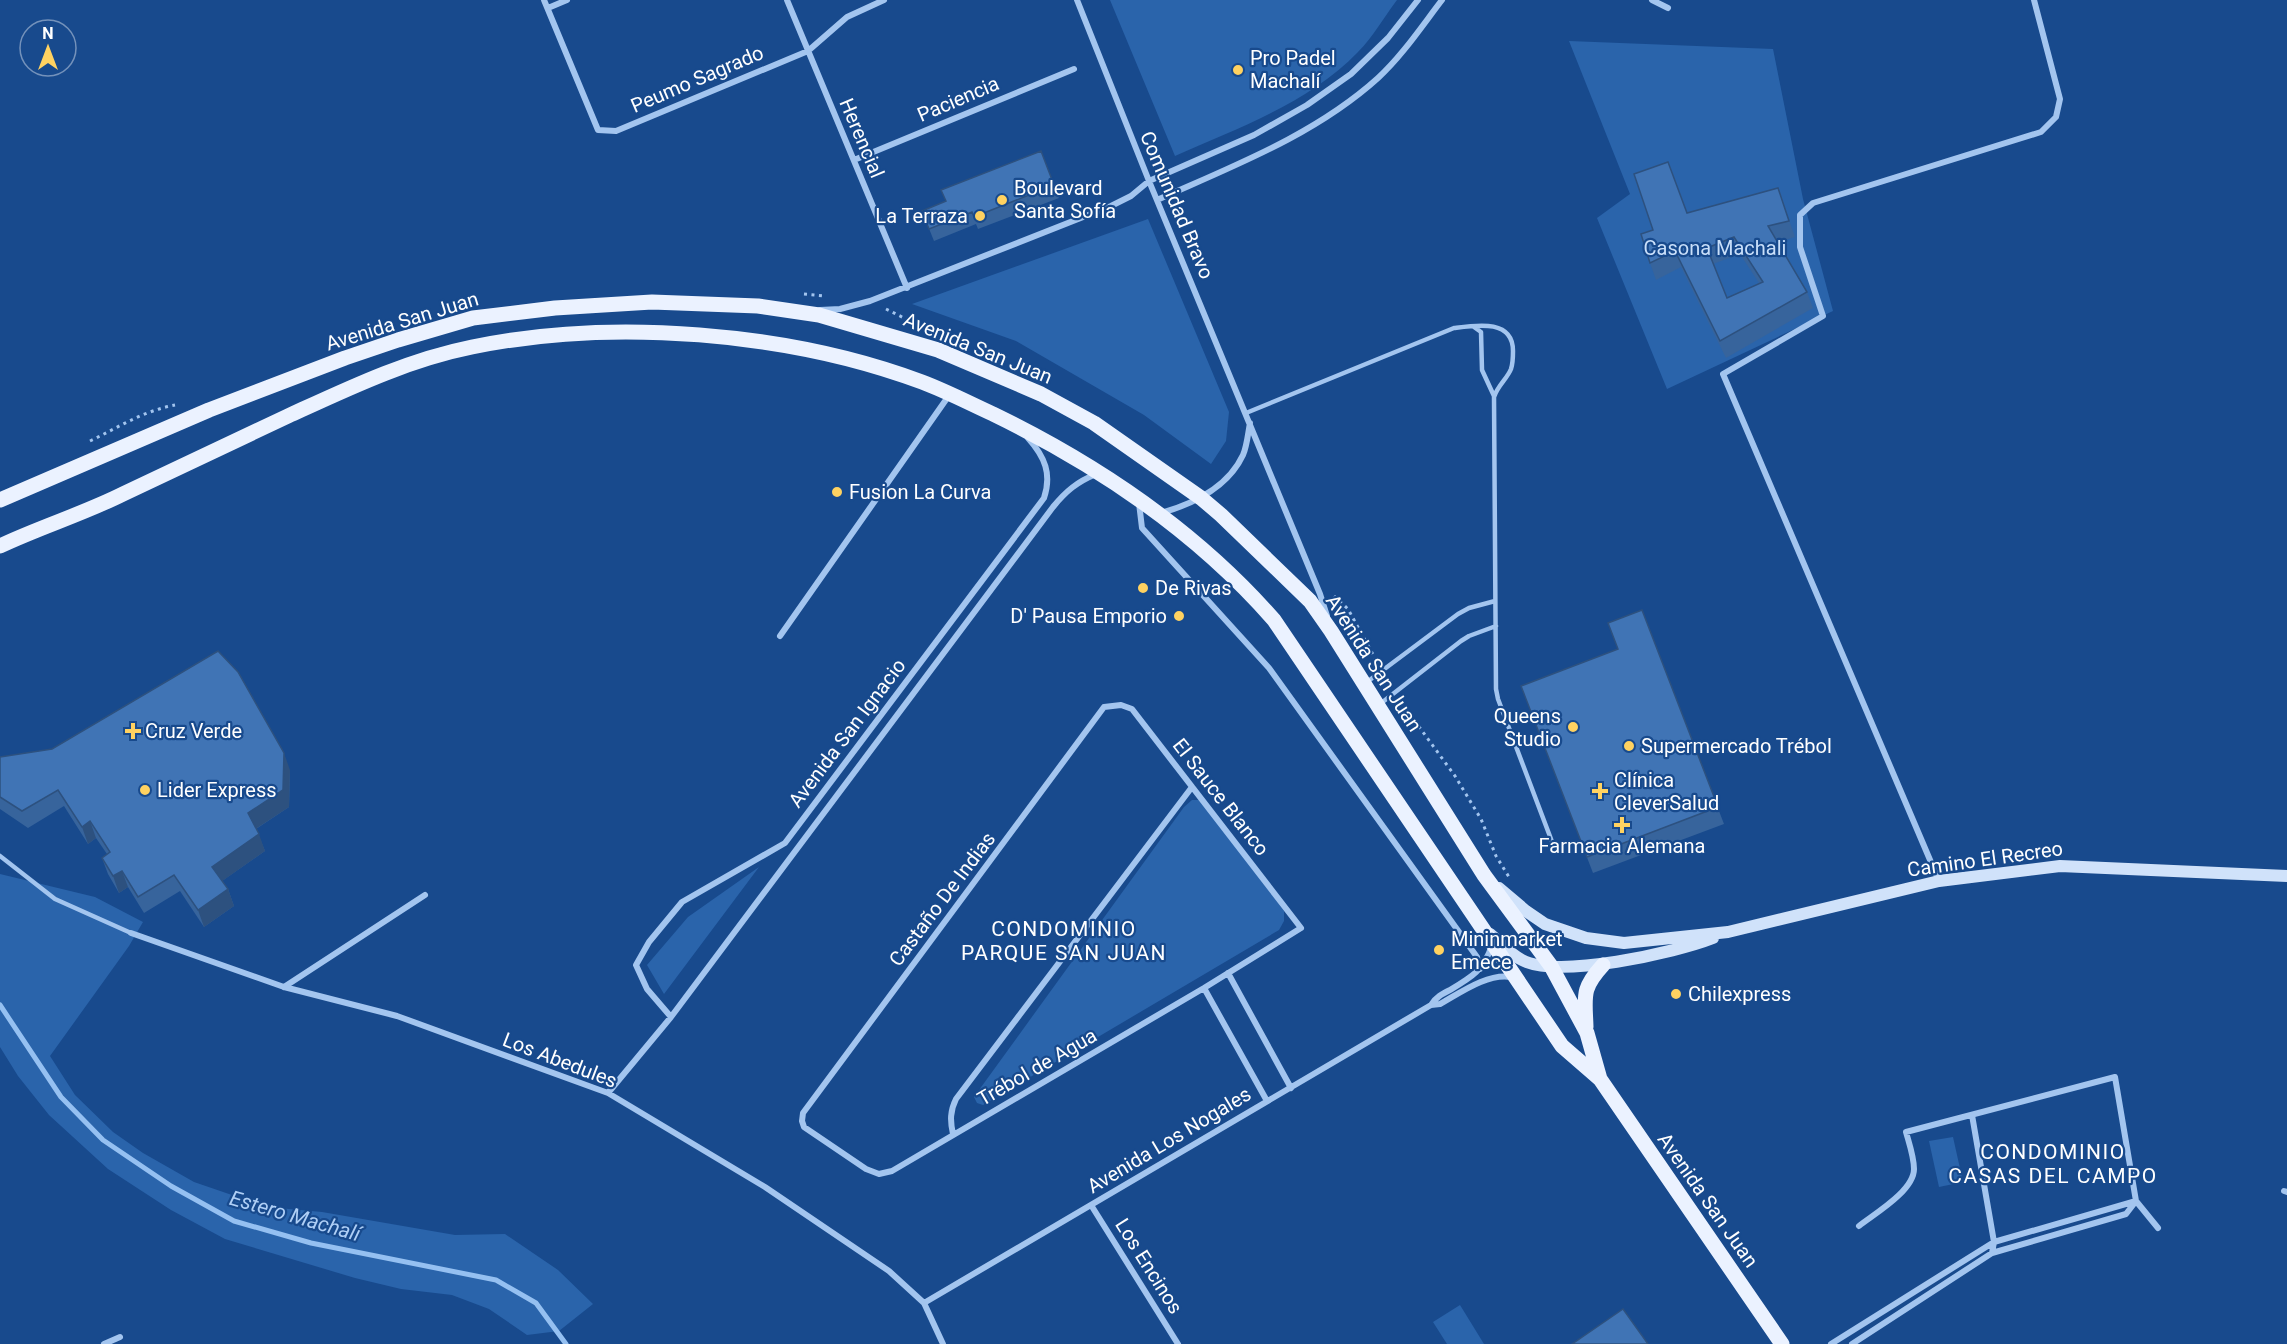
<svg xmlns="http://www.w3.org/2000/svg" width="2287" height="1344" font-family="Roboto,sans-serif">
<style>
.green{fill:#2a64ab}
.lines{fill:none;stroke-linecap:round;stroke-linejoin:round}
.stream{stroke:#95c0f1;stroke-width:5}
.path{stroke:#a3c5ef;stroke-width:3;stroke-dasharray:3 4.5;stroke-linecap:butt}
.service{stroke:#a3c5ef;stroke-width:4.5}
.minor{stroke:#a3c5ef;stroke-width:6}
.secondary{stroke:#d0e2fa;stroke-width:12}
.primary{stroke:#ebf2ff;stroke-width:15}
.wall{fill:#37649c;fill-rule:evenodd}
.shaded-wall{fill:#2d517f}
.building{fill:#4074b5;stroke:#2d517f;stroke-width:1.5;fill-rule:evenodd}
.poi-dot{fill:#ffd261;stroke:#184a8d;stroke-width:2}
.labels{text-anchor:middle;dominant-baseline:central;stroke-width:4.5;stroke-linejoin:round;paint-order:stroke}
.poi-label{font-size:20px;fill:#fff;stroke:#184a8d;text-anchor:start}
.street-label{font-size:20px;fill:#fff;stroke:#184a8d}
.park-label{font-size:20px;fill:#c9dffa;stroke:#184a8d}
.neighbourhood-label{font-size:21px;letter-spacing:1.5px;fill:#fff;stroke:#184a8d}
.water-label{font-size:21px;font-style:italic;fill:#afcff6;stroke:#184a8d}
</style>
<rect width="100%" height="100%" fill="#184a8d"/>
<path class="green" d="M1110,0H1397C1384,17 1373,37 1358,52C1309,103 1238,128 1175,156Z
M1569,41L1773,49L1803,199L1833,311L1667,389L1597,218L1630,194Z
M1148,219L1229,412L1226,441L1211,464L1144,415L1016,341L912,304Z
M1192,800H1202L1284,911V921L1279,930L983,1105L977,1103L974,1097L979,1090L1184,807Z
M759,867L664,994L647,965L688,917Z
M0,874L95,897L143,922L129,946L50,1056L75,1095L113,1132L143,1153L194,1182L267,1207L322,1212L455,1235L505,1234L558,1270L593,1304L559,1331L527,1335L489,1309L452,1295L401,1289L355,1278L225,1239L171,1210L108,1169L49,1115L18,1076L0,1047Z
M1953,1137L1963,1182L1939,1187L1929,1141Z
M1460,1305L1484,1344H1447L1433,1322Z"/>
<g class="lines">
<path class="stream" d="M0,1005L61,1097L103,1140L171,1186L234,1221L311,1243L496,1280L536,1303L566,1344"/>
<path class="path" d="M804,294L825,296
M886,309L910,321L932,329
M90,441C119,427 143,411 175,405
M1334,596L1348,609L1376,660
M1401,702L1455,776L1481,819L1496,856L1509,877"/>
<path class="service" d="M1474,327L1481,332L1482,370L1494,396
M1246,413L1454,328C1477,325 1513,319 1513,351C1513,357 1513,363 1511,369C1507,379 1498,385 1494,397L1496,689L1498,699L1554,847
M1367,682L1458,614L1469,608L1495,601
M1380,704L1461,641L1469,636L1496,626
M0,856L55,899L131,933"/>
<path class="minor" d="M544,0L598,130L616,131L808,51L847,17L884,0
M787,0L907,288
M1077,0L1149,181L1320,594L1327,616
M1652,0L1668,8
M548,8L567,0
M854,160L1074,69
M1157,200C1233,166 1315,135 1378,78C1402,56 1422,26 1442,0
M820,310L840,309L870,301L1111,206L1131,196L1149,181L1254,135L1307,105L1351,74L1388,38L1418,0
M1139,503L1142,528L1269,668L1477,957L1480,969
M1161,513C1193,504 1228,487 1243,455C1247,446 1248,433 1250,423
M780,636L950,394
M1121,705L1132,709L1301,928L1204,988L892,1171L879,1174L866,1169L804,1127L802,1121L803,1113L1104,707Z
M1939,881L1723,374L1823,316L1800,247V215L1813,203L2041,132L2056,117L2060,99L2034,0
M131,933L284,987L397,1016L608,1093L765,1187L889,1271L924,1303L943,1344
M1228,973L1291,1088
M284,987L425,895
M1204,988L1267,1101
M1431,1005C1436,997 1442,994 1450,990C1472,977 1484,970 1492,945
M671,1017L647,989L636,965L649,942L682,902L785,843L1044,498C1052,474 1045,457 1028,438
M608,1093L671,1017L1053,507C1066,491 1077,482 1096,474
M953,1134C950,1121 950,1111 956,1099L1192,787
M2284,1191L2287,1192
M1091,1205L1178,1344
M1859,1226C1874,1214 1914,1191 1914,1169C1914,1157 1909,1143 1906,1132L2115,1077L2136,1201L2126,1214L1992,1253
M924,1303L1431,1005L1440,1004C1460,993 1487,973 1511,977
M104,1344L120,1337
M1831,1344L1994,1242L2136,1201L2158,1228
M1852,1344L1992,1253L1994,1242L1972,1115"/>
<path class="secondary" d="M1499,888L1526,911L1545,924L1586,938L1624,943L1728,932L1939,881L2060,866L2287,876
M1490,934C1500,942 1510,954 1522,960C1558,979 1675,953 1713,938"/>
<path class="primary" d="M0,500L209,410L345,358L398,340L473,318L555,308L652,302L758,306L819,315L938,350L1041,394L1094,423L1201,498L1221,515L1310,601L1331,631L1484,875L1551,966L1587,1033L1600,1079
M0,546C40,527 83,514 123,494C178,468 233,442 288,416C347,389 407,360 472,347C612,318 788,332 922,382C946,391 969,403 993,414C1098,465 1197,532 1274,620L1562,1046L1600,1079L1782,1344
M1586,1027C1585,996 1581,989 1603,965"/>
</g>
<path class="wall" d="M1041,151L1059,198L978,229L976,224L934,241L922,211L945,202Z
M1778,188L1795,237L1778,242L1807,292L1813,308L1726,358L1681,267L1656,280L1650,263L1653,230L1687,213ZM1740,254L1759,283L1727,298L1713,264Z
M1642,610L1724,824L1593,873L1521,686L1618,649Z
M0,757L290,770L289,807L256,829L265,851L222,881L228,889L234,906L204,927L180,891L144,913L128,887L119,893L108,874L102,858L107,854L96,838L88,844L64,806L28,828L0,809Z"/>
<path class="shaded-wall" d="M284,753L290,770L289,807L254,830L248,813Z
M90,821L96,838L88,844L82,827Z
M259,834L265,851L218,884L212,867Z
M122,871L128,887L119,893L113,876Z
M228,889L234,906L204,927L198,910Z"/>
<path class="building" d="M1041,151L1054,185L974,217L972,212L929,229L922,211L946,201L941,190Z
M1668,162L1687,213L1778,188L1789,221L1768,226L1807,292L1720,341L1675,251L1650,263L1641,234L1653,230L1634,174ZM1734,237L1763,282L1727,298L1707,248Z
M1642,610L1718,807L1587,857L1521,686L1618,649L1608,623Z
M218,651L238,672L284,753L283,790L248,813L259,834L212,867L228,889L198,910L174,875L138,897L122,871L113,876L102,858L110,852L90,821L82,827L58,790L22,811L0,797V757L52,749Z
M1623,1309L1648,1344H1572Z"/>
<g class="poi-dot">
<circle cx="1238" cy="70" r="6"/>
<circle cx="1002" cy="200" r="6"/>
<circle cx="980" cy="216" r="6"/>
<circle cx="837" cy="492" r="6"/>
<circle cx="1143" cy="588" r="6"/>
<circle cx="1179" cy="616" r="6"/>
<circle cx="1573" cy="727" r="6"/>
<path d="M130 722h6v6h6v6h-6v6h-6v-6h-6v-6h6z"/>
<circle cx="1629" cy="746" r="6"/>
<circle cx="145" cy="790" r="6"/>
<path d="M1597 782h6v6h6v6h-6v6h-6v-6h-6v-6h6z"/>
<path d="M1619 816h6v6h6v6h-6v6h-6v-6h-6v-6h6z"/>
<circle cx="1439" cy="950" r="6"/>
<circle cx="1676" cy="994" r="6"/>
</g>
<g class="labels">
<g class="poi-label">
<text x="1250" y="58">Pro Padel<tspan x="1250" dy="23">Machalí</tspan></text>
<text x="1014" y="188">Boulevard<tspan x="1014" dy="23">Santa Sofía</tspan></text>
<text x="968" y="216" text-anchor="end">La Terraza</text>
<text x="849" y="492">Fusion La Curva</text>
<text x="1155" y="588">De Rivas</text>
<text x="1167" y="616" text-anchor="end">D' Pausa Emporio</text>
<text x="1561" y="716" text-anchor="end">Queens<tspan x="1561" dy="23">Studio</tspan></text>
<text x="145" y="731">Cruz Verde</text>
<text x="1641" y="746">Supermercado Trébol</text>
<text x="1614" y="780">Clínica<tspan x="1614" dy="23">CleverSalud</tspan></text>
<text x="157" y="790">Lider Express</text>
<text x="1622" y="846" text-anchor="middle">Farmacia Alemana</text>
<text x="1451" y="939">Mininmarket<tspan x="1451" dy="23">Emece</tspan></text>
<text x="1688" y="994">Chilexpress</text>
</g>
<g class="street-label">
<text transform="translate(697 79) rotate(-23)">Peumo Sagrado</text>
<text transform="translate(958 99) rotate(-23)">Paciencia</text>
<text transform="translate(862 138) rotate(67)">Herencial</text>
<text transform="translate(1177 205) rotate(67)">Comunidad Bravo</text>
<text transform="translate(402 321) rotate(-17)">Avenida San Juan</text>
<text transform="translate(978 348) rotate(22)">Avenida San Juan</text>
<text transform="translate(1374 663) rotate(57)">Avenida San Juan</text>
<text transform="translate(847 733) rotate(-53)">Avenida San Ignacio</text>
<text transform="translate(1221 797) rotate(52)">El Sauce Blanco</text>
<text transform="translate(1985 859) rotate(-8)">Camino El Recreo</text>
<text transform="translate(942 899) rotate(-53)">Castaño De Indias</text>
<text transform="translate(560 1060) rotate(21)">Los Abedules</text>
<text transform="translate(1037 1067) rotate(-30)">Trébol de Agua</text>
<text transform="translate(1169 1140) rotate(-31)">Avenida Los Nogales</text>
<text transform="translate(1708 1200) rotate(55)">Avenida San Juan</text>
<text transform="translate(1149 1266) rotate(58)">Los Encinos</text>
</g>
<g class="park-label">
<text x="1715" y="248">Casona Machali</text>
</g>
<g class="neighbourhood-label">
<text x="1064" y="929">CONDOMINIO<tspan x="1064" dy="24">PARQUE SAN JUAN</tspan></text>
<text x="2053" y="1152">CONDOMINIO<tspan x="2053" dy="24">CASAS DEL CAMPO</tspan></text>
</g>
<g class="water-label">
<text transform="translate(295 1216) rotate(16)">Estero Machalí</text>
</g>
</g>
<g transform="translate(48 48)"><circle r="28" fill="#184a8d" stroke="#7492bb" stroke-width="1.5"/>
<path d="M0-4.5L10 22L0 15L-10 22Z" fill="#ffd261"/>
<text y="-9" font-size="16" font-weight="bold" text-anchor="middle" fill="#ffffff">N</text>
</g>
</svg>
